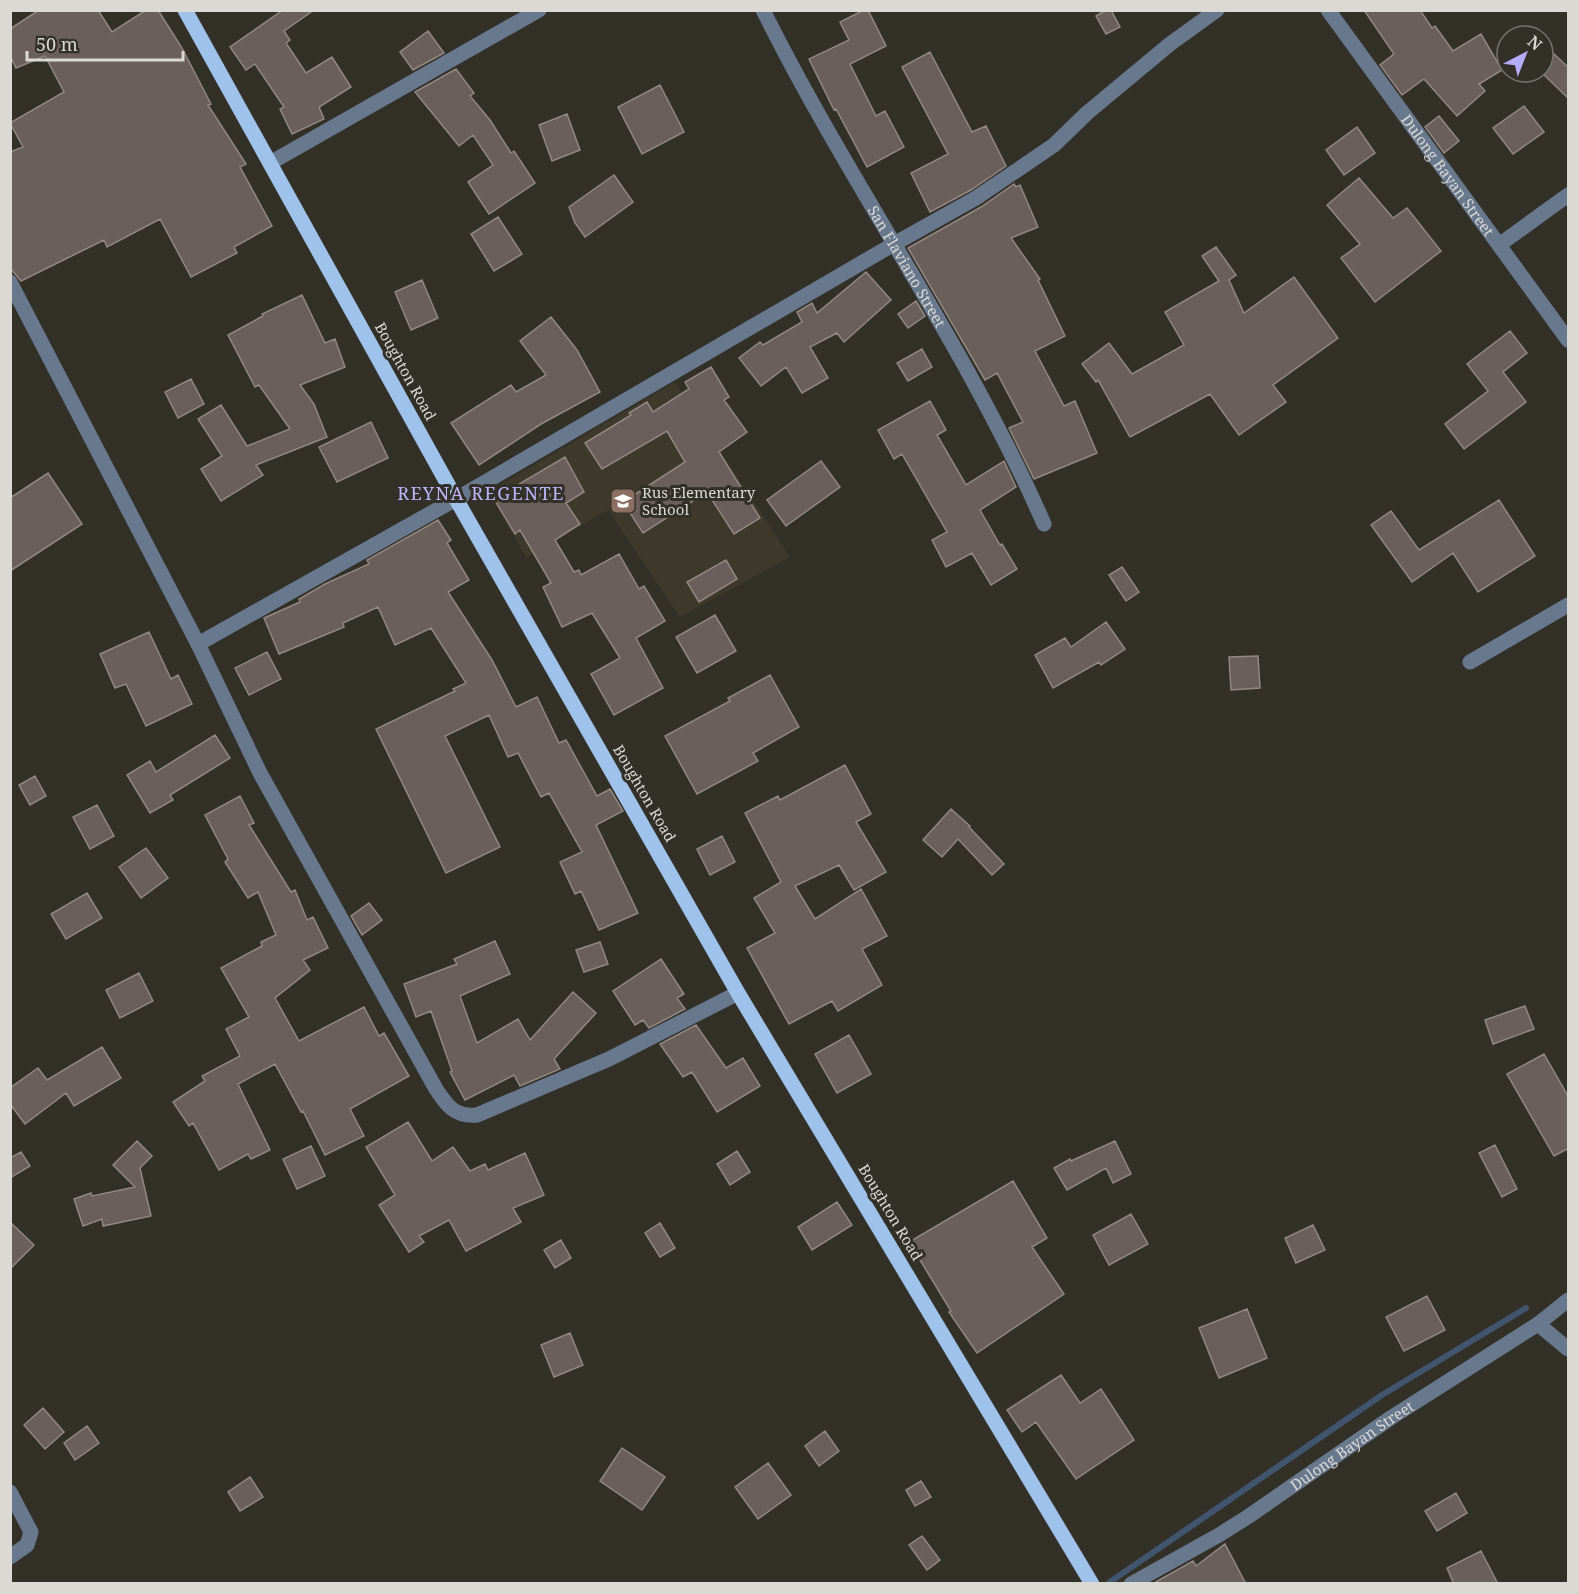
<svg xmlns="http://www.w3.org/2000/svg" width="1579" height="1594" font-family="'Noto Serif',serif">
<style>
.built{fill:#3e392b}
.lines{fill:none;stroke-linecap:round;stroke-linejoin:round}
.stream{stroke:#42556e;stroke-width:6}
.building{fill:#6a5f5b;stroke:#928782;stroke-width:1.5}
.minor{stroke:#68798d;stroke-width:15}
.major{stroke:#9fc2ea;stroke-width:15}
.labels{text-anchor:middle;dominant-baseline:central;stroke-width:6;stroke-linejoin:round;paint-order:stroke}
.street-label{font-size:15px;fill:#dbd9d4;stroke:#333028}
.poi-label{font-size:15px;fill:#dbd9d4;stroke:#333028;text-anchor:start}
.quarter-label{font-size:18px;letter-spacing:1.5px;fill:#bbb5fc;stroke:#333028}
</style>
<rect width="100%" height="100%" fill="#333028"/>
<path class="built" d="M675,382L790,557L680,617L608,510L526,557L488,492Z"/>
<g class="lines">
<path class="stream" d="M1110,1582L1382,1395L1526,1308"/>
</g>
<path class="building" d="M39,10H98L112,32L146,10H158L182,48L211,104L208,105L246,164L240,167L272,226L234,247L237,253L191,277L160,219L107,247L104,240L21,281L10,268V152L23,147L10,123L64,92L45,56L16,68L10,55V29Z
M283,10H314L284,31L290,40L286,43L306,73L332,57L351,87L319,107L324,119L292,134L280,109L284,107L255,64L246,70L230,47Z
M864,10H868L886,46L850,64L876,116L885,111L904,147L867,167L836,109L834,110L809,59L849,40L840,22Z
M1106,10H1111L1120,27L1106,34L1096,16Z
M1364,10H1420L1432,28L1435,26L1453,51L1481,34L1502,70L1479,84L1485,91L1457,116L1424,79L1402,95L1380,65L1394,54Z
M428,31L444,53L413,70L400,52Z
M930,52L972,132L986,126L1006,166L971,190L930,212L911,173L948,154L902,67Z
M1553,53L1569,68V99L1541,72H1543V63Z
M456,69L474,93L470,96L490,120L511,153L514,151L535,183L489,214L468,182L493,165L473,135L459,146L415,92Z
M660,85L684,132L642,154L618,107Z
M1524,106L1544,132L1513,154L1493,128Z
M567,114L580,150L552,161L539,125Z
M1439,116L1459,141L1444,153L1425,127Z
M1357,127L1375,153L1344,175L1326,150Z
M614,175L633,202L585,237L575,223L569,207Z
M1359,178L1393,218L1407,208L1441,251L1375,302L1341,258L1360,244L1327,205Z
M1014,184L1016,187L1020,185L1038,227L1011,238L1040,279L1038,280L1065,336L1035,351L1064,406L1075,401L1097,453L1034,479L1009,428L1023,422L997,373L985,380L908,248L981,207Z
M498,217L522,254L494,271L471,234Z
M1216,247L1236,275L1229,280L1244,313L1294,277L1338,338L1273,385L1286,402L1239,435L1210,394L1130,437L1098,380L1096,382L1082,364L1109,343L1132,374L1184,345L1165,312L1219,281L1202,256Z
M866,272L891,300L844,342L837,333L810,347L828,378L802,393L786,367L761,386L739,358L760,342L763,345L802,322L797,312L812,303L817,313Z
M422,280L438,318L411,330L395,292Z
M302,295L325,343L335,339L345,367L300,385L314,404L327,437L256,465L263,475L221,501L201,469L222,456L198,419L221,405L247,446L290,429L259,385L255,387L228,335L263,316L262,314Z
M916,301L925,316L908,328L898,314Z
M551,317L577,350L600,392L541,424L479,465L451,423L511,385L516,392L546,375L520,341Z
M1510,331L1527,353L1503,372L1526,402L1464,449L1445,424L1488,391L1467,364Z
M922,349L932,367L908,381L897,363Z
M711,367L729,397L724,400L747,432L719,452L760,518L734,534L707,492L643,533L623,502L685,462L667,431L602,469L585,443L631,415L629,413L647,402L653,412L689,389L685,382Z
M191,379L204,404L178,418L165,392Z
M930,401L946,430L937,435L966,485L1004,461L1016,487L980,510L1000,545L1002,544L1017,569L991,585L972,553L946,567L932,540L947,532L902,454L894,459L878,430Z
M371,422L388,458L337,482L319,447Z
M565,457L584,492L566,503L580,524L555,540L574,572L579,570L581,575L619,554L639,589L644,586L665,621L636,638L663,688L614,715L591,674L620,658L592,613L562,627L543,587L551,583L520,530L515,534L494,499Z
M821,461L840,487L786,526L767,500Z
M48,473L82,524L10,571V498Z
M1499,500L1535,556L1478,592L1453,553L1412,582L1371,525L1391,511L1419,550Z
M438,520L451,540L447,543L469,580L448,592L492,660L516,707L537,697L559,743L566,740L597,796L610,789L623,811L596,825L638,913L599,930L581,891L575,894L560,862L582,852L549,793L541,797L518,753L508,757L489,715L445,736L500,847L446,873L376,729L455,691L453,689L466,683L431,628L395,645L378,607L343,623L344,627L279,654L264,618L300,602L299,599L325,584L369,564L367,560Z
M726,560L737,579L699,602L687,582Z
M1122,567L1139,592L1126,601L1109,575Z
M715,615L736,651L697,673L676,637Z
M1106,622L1125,649L1101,665L1099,662L1053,688L1035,655L1065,638L1071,647Z
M149,632L171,679L178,675L192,704L146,726L126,684L115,688L100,654Z
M267,652L281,679L249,695L235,668Z
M1258,656L1260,688L1231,690L1229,657Z
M770,675L799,727L753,753L758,761L697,794L665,736L730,701L728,698Z
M215,735L230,758L170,795L173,800L150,813L127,775L150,761L156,772Z
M845,765L871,814L856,822L886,872L854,890L839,865L795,886L815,919L861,889L887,936L862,949L882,985L838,1011L832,1001L789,1024L747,948L775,933L754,898L781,882L745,813L778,796L780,800Z
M35,776L46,796L30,805L19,785Z
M240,796L254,823L249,825L291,892L295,890L307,920L313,917L328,948L303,960L310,970L275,998L299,1041L364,1007L379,1036L384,1033L409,1076L350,1109L364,1136L325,1155L303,1111L301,1112L275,1064L238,1084L270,1150L251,1159L248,1154L219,1170L193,1123L189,1126L173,1102L205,1081L202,1076L240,1056L226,1029L249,1017L221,968L262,946L261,942L276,935L258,892L248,898L225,862L228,859L205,815Z
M97,805L114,836L90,849L73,817Z
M951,809L970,826L969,827L1004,864L992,875L958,839L942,857L923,840Z
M722,836L735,862L710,875L697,849Z
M146,848L168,878L141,898L119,867Z
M87,893L102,918L66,939L51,914Z
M369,903L382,920L362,935L351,916Z
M495,941L510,974L460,996L477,1043L518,1019L530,1040L573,992L596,1013L554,1059L560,1069L520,1086L514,1075L465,1100L450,1072L452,1071L431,1011L416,1017L404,984L457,964L454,959Z
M600,942L608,964L584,972L576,950Z
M661,959L684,994L677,998L685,1009L649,1028L643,1020L635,1025L613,991Z
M139,973L153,1001L120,1018L106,990Z
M1525,1006L1534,1029L1493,1044L1485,1020Z
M696,1025L726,1068L743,1058L760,1086L717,1112L692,1072L683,1077L660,1044Z
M849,1035L871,1074L837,1093L815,1054Z
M102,1047L121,1078L74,1106L66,1093L25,1124L10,1104V1088L38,1068L47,1080Z
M1544,1054L1569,1098V1148L1554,1156L1507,1074Z
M408,1122L432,1161L453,1147L470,1171L485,1164L488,1170L525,1153L544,1195L513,1208L521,1222L466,1251L449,1220L419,1236L424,1242L409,1252L379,1205L395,1195L366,1147Z
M137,1141L152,1156L140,1168L151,1216L103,1226L102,1219L83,1226L74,1199L91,1193L92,1196L135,1187L113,1165Z
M1115,1141L1131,1174L1113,1183L1106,1168L1067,1190L1054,1168L1070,1159L1071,1161Z
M1495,1145L1517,1189L1502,1197L1479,1153Z
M311,1146L325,1176L297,1189L283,1159Z
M737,1151L750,1172L730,1185L717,1164Z
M21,1152L30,1166L10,1178V1158Z
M1013,1181L1047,1238L1032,1247L1064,1294L977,1353L949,1312L951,1311L909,1242Z
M837,1202L852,1225L812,1250L798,1227Z
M1131,1214L1148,1244L1109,1265L1093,1235Z
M10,1222L34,1245L10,1269Z
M660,1223L675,1248L660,1257L645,1233Z
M1313,1225L1325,1250L1296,1263L1285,1238Z
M561,1240L571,1258L555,1268L544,1250Z
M1427,1296L1445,1330L1404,1351L1386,1317Z
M1247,1309L1267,1358L1219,1378L1199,1328Z
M570,1333L583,1365L554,1377L541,1345Z
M1061,1375L1080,1403L1101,1389L1134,1440L1076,1479L1036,1422L1022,1432L1007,1410Z
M43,1408L64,1432L45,1449L24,1425Z
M87,1426L99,1443L75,1460L64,1443Z
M825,1431L839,1451L819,1466L805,1446Z
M622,1448L665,1477L642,1510L600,1481Z
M768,1463L791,1495L758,1519L735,1487Z
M250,1477L263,1497L240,1511L228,1492Z
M921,1481L931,1497L915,1506L906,1490Z
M1456,1493L1467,1513L1437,1531L1425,1511Z
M922,1536L940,1560L927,1570L909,1545Z
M1225,1544L1246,1584H1152L1193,1561L1196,1566Z
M1481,1551L1498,1584H1454L1447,1568Z"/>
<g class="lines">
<g class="minor">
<path id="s1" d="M763,10C850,185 966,345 1044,524"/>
<path id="s2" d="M1328,10L1568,340"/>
<path d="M270,163L539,10"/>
<path d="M1499,245L1568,195"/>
<path d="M10,282L198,644L260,773L436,1089C447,1106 455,1117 477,1115L609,1059L738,993"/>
<path d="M198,644L456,499L894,244L976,198L1054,145L1087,113L1170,44L1217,10"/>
<path d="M1470,662L1568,605"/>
<path d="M1538,1324L1568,1349"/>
<path d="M10,1492L31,1532L27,1545L10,1557"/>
<path id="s3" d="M1131,1584L1219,1535L1249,1516L1392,1417L1538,1324L1568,1300"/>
</g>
<path class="major" d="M185,10L456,499L738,993L1092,1584"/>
</g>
<defs>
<g id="school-square" transform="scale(1.35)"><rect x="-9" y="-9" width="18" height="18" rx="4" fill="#8d6e63" stroke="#333028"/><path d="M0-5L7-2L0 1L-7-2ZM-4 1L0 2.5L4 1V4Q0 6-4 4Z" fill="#fff"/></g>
</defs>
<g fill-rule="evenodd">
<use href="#school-square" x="623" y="501"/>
</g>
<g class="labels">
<g class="street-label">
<text stroke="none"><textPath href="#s2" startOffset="204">Dulong Bayan Street</textPath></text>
<text stroke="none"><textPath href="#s1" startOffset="294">San Flaviano Street</textPath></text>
<text transform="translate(406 371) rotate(61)">Boughton Road</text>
<text transform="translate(645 793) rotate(60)">Boughton Road</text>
<text transform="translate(891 1212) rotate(59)">Boughton Road</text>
<text stroke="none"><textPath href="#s3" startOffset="261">Dulong Bayan Street</textPath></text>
</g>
<g class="poi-label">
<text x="642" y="492">Rus Elementary<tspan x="642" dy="17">School</tspan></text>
</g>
<g class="quarter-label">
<text x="481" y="493">REYNA REGENTE</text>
</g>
</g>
<rect width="1579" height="1594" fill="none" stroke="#dbd9d4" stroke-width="24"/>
<g transform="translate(1525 54) rotate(42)"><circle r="28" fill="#333028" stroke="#76746d" stroke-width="1.5"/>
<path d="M0-4.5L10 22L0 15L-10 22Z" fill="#b4acf9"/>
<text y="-9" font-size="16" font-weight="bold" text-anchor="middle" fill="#dbd9d4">N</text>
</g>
<path d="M27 51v9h156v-9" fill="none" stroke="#dbd9d4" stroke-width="3"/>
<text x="36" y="51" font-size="18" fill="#dbd9d4" stroke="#333028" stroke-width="4.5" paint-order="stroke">50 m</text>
</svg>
